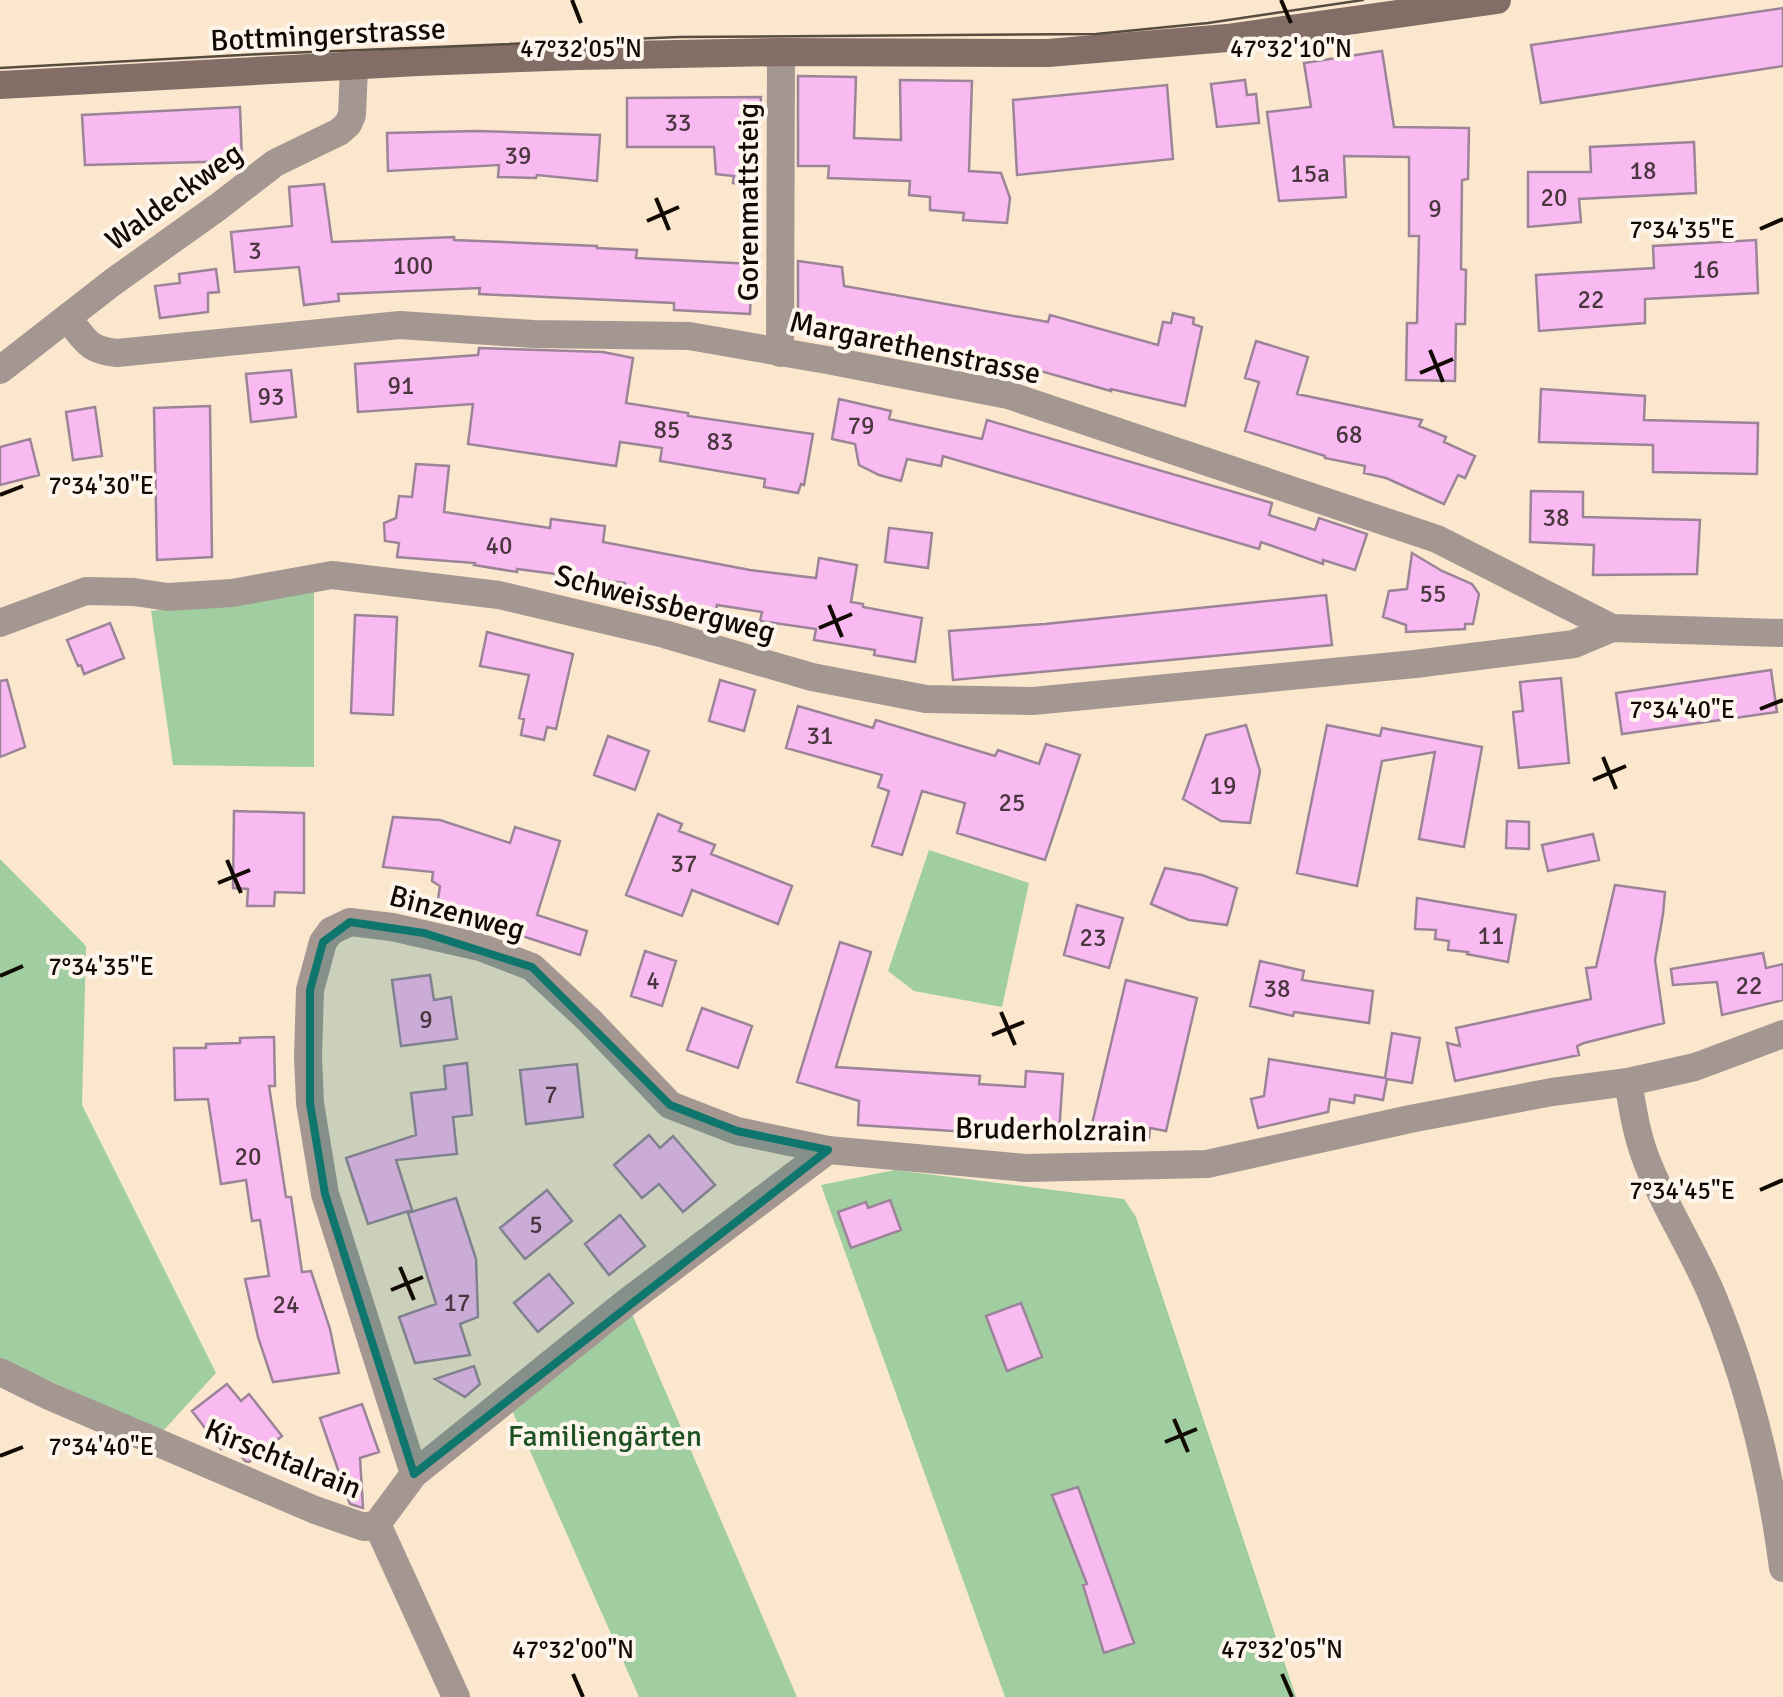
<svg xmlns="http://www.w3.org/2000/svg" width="1783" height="1697" font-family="Signika,sans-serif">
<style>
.green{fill:#a0cea1}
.building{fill:#f9baf1;stroke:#9c8498;stroke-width:2.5}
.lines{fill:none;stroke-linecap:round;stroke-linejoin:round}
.minor{stroke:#a49691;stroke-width:28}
.secondary{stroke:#826e67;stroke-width:28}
.tram{stroke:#564c3f;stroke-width:2.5}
.marked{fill:#0f766e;fill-opacity:0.2;stroke:#0f766e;stroke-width:8;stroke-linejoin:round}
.ticks{fill:none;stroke:#100a03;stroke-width:4}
.labels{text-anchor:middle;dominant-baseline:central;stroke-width:8;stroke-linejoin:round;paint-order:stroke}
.number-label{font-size:25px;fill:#4a363e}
.street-label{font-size:30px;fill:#100a03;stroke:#fef6ec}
.park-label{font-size:30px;fill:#1d5122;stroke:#fef6ec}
.ticks-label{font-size:25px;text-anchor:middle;fill:#100a03;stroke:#fef6ec;stroke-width:8;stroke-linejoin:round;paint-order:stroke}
</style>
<rect width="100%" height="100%" fill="#fbe7cd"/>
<path class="green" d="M314,591V767L173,765L151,611Z
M929,850L1029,883L1002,1007L914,991L888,971Z
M0,859L86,946L82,1105L216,1373L162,1432L0,1358Z
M895,1170L1124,1199L1136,1217L1296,1697H1005L821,1185Z
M627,1302L797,1697H639L507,1399Z"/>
<path class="building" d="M1783,8V66L1541,103L1531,45Z
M1382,51L1394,127L1469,128L1468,179L1462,180L1461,269L1466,270L1465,324H1456L1455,381L1406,380L1407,323H1417L1419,236H1409V157L1344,156L1346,197L1279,201L1267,112L1311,107L1304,63Z
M798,76L856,77L854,138L901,140L900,80L972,81L969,171L1001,173L1010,198L1007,223L963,220L964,213L930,210V197L909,195L910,181L828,178L829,166H798Z
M1245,80L1247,95L1256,94L1259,123L1217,127L1211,84Z
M1167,85L1173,159L1017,175L1013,100Z
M761,97L756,185L733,183L734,176L716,174L714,147H627V98Z
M240,107L242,161L85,165L82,115Z
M477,131L600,135L597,181L537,175L536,178L498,177L499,165L388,171L387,133Z
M1694,142L1696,193L1579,199L1581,222L1528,227V172H1591L1590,147Z
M324,184L332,242L454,237V240L597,246V248L637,250L636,258L752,264L750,314L674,310V303L479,294L480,288L338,294L339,301L304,305L299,267L235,272L231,232L292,226L289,187Z
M1756,240L1758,293L1645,299V323L1539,331L1536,275L1654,268L1653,246Z
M798,261L842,267L844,286L1048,322L1050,315L1158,345L1163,322L1171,323L1173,313L1194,318L1193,324L1202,327L1185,406L1111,389V391L1002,360L1001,367L839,339L841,329L798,319Z
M216,269L219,292L208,293V312L160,318L155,286L180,283L179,274Z
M1256,341L1308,357L1297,394L1422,420L1419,426L1446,437L1444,442L1475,456L1465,478L1458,475L1444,504L1386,478L1364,473L1365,466L1325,458V456L1245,431L1259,382L1245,378Z
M479,348L603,352L633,358L626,403L688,413V416L813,434L804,485L801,484L798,493L764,487L765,479L660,461L662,448L620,442L616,466L468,444L473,404L358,412L355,364L478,355Z
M291,370L296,417L251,422L246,374Z
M1541,389L1645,396L1644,420L1758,423L1757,474L1653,472V445L1539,442Z
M839,399L891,411L889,419L982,439L987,420L1272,503L1269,515L1315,530L1319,518L1367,534L1355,570L1323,560V564L1261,542L1259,549L943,456L941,466L907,459L901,481L879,475L859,465L855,444L832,439Z
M210,406L212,557L157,560L154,408Z
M95,407L102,456L73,460L66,412Z
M30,439L39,475L0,485V447Z
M416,464L449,466L444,512L550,528L551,519L605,526L603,542L750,570L816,578L819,558L857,565L851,602L863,604V607L922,618L915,662L874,655L875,650L814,640L816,629L760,621L762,612L717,605L716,611L622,596L625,583L517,569V572L474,565L475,563L397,557L399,543L385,541L384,523L396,518L399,496L412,497Z
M1531,491L1583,492V517L1700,520L1697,574L1593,575L1594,545L1530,542Z
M889,528L932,533L928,568L885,562Z
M1412,553L1442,571L1472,584L1479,594L1473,624H1465V629L1406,632V625L1383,617L1389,591L1407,589Z
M1326,595L1332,645L953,680L949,631L1045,624Z
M355,615L397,617L393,715L351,713Z
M110,623L124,658L84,674L81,665L78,666L67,640Z
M487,632L573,654L556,729L547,727L544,740L521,735L524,719L519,718L529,675L480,666Z
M1771,670L1777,712L1622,734L1616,693Z
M1561,678L1569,763L1519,768L1513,712L1523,711L1520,682Z
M7,680L25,747L0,757V681Z
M720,680L755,690L744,731L709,721Z
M798,706L873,728L876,720L995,756L998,750L1039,764L1046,744L1080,755L1045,860L957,833L965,803L922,791L902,855L872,846L889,791L878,787L882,775L786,748Z
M1246,725L1260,771L1250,823L1221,821L1183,799L1206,735Z
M1327,725L1380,736L1382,728L1482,747L1464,847L1419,839L1435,752L1382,761L1357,886L1297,873Z
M608,736L649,751L635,790L594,775Z
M234,811L304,813V893L275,892L274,906H247L248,889L233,888Z
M658,814L682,824L679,831L715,845L711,854L792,886L778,924L692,890L682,916L626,895Z
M393,817L440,820L510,843L515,827L560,841L537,915L587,931L580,955L458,915L457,924L435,919L440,886L432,881L433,872L383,867Z
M1507,821L1529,822V849L1506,848Z
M1593,834L1599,860L1548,871L1542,845Z
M1165,868L1202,875L1237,888L1227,925L1189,920L1151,904Z
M1615,885L1665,892L1663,914L1655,960L1664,1023L1584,1043L1577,1046L1579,1055L1455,1081L1447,1043L1460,1046L1456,1028L1591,999L1586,968L1596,967Z
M1417,898L1516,915L1508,962L1467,954L1468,952L1448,950L1449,941L1435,939L1436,930L1415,929Z
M1077,905L1123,918L1109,968L1064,955Z
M840,942L871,952L836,1067L980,1076L979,1084L1025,1087L1026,1071L1063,1074L1059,1133L969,1127V1132L858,1125L859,1101L797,1082Z
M645,951L676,961L662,1006L631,996Z
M1763,953L1766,968L1783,964V1000L1722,1015L1717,982L1673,985L1671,969Z
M1260,961L1304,971L1302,980L1373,991L1369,1023L1294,1012L1293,1016L1250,1006Z
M430,975L434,1000L451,997L457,1039L401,1046L392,980Z
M1126,980L1197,998L1166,1131L1150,1128L1149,1138L1092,1124Z
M702,1008L752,1026L738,1068L687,1050Z
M1392,1033L1420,1038L1412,1083L1387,1079L1383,1100L1355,1095L1354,1103L1330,1099L1328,1112L1258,1128L1251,1099L1264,1096L1269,1059L1385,1078Z
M274,1037L275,1086H269L286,1197H291L302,1272L311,1271L330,1329L339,1373L273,1382L258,1337L245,1279L269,1276L260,1220L252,1221L246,1180L221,1184L208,1099L175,1100L174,1048H206V1044L240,1043V1038Z
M467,1063L472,1115L453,1117L457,1154L396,1160L412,1210L368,1224L346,1158L416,1135L411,1093L446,1089L444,1066Z
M577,1064L583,1117L526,1124L520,1070Z
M649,1135L660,1148L673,1136L715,1185L683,1212L659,1184L642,1198L614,1165Z
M547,1190L572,1221L525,1259L500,1228Z
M456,1198L476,1259L478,1317L460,1324L470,1355L415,1363L399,1317L436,1304L408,1213Z
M890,1200L901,1230L851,1248L838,1212L866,1202L868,1208Z
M620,1215L645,1246L609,1275L585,1244Z
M549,1274L573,1303L538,1332L514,1303Z
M1021,1303L1042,1357L1007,1371L986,1316Z
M474,1366L480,1384L465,1397L435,1379Z
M227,1384L241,1401L249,1394L282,1436L249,1462L245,1461L230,1442L221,1449L192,1411Z
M362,1404L379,1452L360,1458L363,1508L350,1504L320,1418Z
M1078,1487L1134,1643L1104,1653L1083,1585L1087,1584L1052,1495Z"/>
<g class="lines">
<path class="minor" d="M68,319C86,340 87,350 117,353L400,325L533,334L689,336L827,360L1008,395L1437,539L1612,628L1783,633
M780,353L781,52
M0,370L113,282L218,207L275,163L339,132L348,124L352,115L354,67
M0,623L86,591L134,592L168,597L232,593L332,575L499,595L664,634L812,677L926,699L1033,701L1415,664L1574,644L1612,628
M1628,1082C1633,1110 1637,1138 1648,1164C1666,1209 1693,1250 1712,1295C1748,1381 1771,1475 1783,1568
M0,1372L49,1396L315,1510L364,1527L377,1524
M414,1474L325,1194L310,1103L308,1057L310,990L323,942L331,931L350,922L392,927L480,947L532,967L590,1021L670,1105L737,1131L828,1150
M377,1524L414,1474L627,1302L828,1150L1026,1168L1207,1164L1410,1119L1552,1092L1628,1082L1695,1067L1783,1034
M377,1524L456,1697"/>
<path class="secondary" d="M0,85L418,62L577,56L781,52L1048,53L1227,38L1497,0"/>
<path class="tram" d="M0,68L262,54L679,37L1096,34L1208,23L1363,0"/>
</g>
<path class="marked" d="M350,922L424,933L532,967L670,1105L737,1131L828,1150L414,1474L325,1194L310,1103V990L323,942Z"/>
<path class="ticks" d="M572,0L581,23M1281,0L1291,23M656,198L669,230M647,221L679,207M1760,229L1783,219M1430,350L1443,382M1420,373L1453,359M0,495L23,486M829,605L842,637M819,628L852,614M1760,709L1783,700M1603,757L1616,789M1593,780L1626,766M227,860L241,893M218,883L250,870M0,976L23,966M1001,1012L1015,1045M992,1035L1024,1022M1760,1190L1783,1180M400,1267L414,1300M391,1290L423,1277M1174,1419L1188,1452M1165,1442L1197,1429M0,1456L23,1447M573,1674L583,1697M1282,1674L1292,1697"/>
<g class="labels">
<g class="number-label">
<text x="678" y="122">33</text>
<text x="518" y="155">39</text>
<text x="1643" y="170">18</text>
<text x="1310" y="173">15a</text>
<text x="1554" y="197">20</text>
<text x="1435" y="208">9</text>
<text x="255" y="250">3</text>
<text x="413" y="265">100</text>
<text x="1706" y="269">16</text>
<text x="1591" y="299">22</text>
<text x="401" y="385">91</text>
<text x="271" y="396">93</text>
<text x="861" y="425">79</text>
<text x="667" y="429">85</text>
<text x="1349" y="434">68</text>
<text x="720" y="441">83</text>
<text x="1556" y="517">38</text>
<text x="499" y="545">40</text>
<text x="1433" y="593">55</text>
<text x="820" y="735">31</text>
<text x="1223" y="785">19</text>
<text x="1012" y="802">25</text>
<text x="684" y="863">37</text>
<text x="1491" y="935">11</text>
<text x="1093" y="937">23</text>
<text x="653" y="980">4</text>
<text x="1749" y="985">22</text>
<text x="1277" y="988">38</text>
<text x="426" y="1019">9</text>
<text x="551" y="1094">7</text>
<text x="248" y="1156">20</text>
<text x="536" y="1224">5</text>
<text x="457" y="1302">17</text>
<text x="286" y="1304">24</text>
</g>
<g class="street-label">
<text transform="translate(328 35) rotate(-3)">Bottmingerstrasse</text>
<text transform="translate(174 197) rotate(-36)">Waldeckweg</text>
<text transform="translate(748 202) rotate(-90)">Gorenmattsteig</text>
<text transform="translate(915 348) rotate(12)">Margarethenstrasse</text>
<text transform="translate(665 604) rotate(15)">Schweissbergweg</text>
<text transform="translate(457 913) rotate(15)">Binzenweg</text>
<text transform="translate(1051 1130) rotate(1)">Bruderholzrain</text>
<text transform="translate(283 1459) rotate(22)">Kirschtalrain</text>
</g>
<g class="park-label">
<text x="605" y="1436">Familiengärten</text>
</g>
</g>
<g class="ticks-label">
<text x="581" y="57">47°32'05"N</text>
<text x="1291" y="57">47°32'10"N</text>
<text x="1682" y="238">7°34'35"E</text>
<text x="101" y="494">7°34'30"E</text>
<text x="1682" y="718">7°34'40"E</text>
<text x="101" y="975">7°34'35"E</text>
<text x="1682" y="1199">7°34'45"E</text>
<text x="101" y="1455">7°34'40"E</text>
<text x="573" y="1658">47°32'00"N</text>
<text x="1282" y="1658">47°32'05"N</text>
</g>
</svg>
